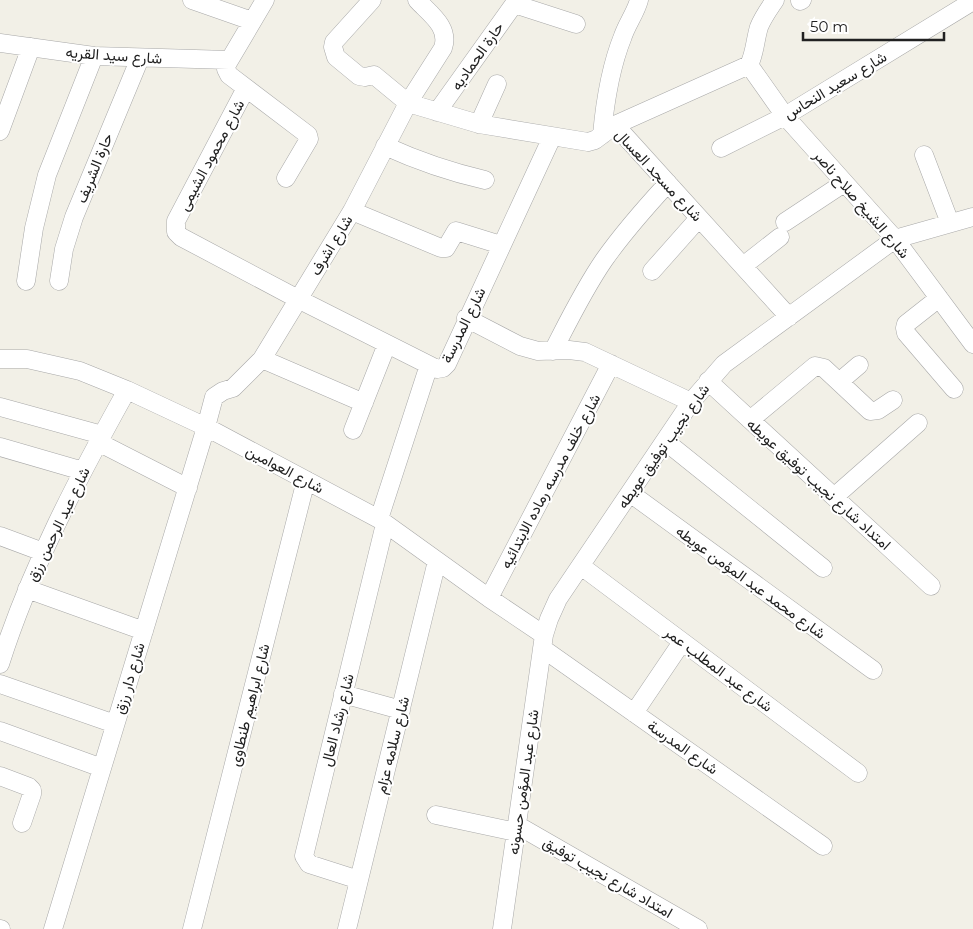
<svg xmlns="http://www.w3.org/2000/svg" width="973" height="929" font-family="Montserrat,Vazirmatn,sans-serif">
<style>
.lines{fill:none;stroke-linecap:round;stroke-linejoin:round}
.street-casing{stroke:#a8a8a8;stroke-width:19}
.street{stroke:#fff;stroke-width:18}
.labels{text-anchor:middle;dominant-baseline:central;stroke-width:4;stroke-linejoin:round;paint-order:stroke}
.street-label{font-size:15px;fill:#212121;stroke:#fff}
</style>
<rect width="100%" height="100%" fill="#f2f0e7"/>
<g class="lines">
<g class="street-casing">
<path id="street" d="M192,0L252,21
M265,0L226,66V69L229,75L308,135L309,139L286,178
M372,0L334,42L333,47L336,57L359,76L365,77L374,75L408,103L479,124L588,142L595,140L615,125L749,65C755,53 755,40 759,27C763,17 769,9 775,0
M800,1L802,0
M514,4L576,24
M0,43L94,56L229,60
M749,65L785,116L895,239L973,344
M246,88L176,221V232L181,237L298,299L437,369L443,368L447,364L552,137
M437,112L517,0
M479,124L497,84
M615,125L789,317
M0,131L31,47
M602,135C605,101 610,68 623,36C627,24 636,12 639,0
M385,146C418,161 450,172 485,180
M721,148L785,116L973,1
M924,155L950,223
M352,211L441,248H446L456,231L501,245
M785,222L844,183
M743,266L780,237
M652,271L699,218
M26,281L34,228L47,175L94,56
M59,281L64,249L74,217L140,58
M939,298L906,324L905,328L906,333L954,389
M466,318L520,346L538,351L569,350L585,352L691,402
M553,351C569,320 584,289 604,260C623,233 645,208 668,183
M0,359H27L80,371L127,390L206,427L379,519L489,598L544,635
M262,359L364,403
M708,381L931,586
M839,382L859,365
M0,407L102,435
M750,420L815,366L824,368L870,411L878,410L893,400
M353,430L387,344
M665,441L823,568
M98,442L188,488
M0,447L83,471
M630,493L873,670
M834,497L918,423
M379,519L429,365
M0,536L43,552
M581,566L858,773
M27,589L144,631
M489,598L611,364
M542,648L823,846
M0,664C31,567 78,478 127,390
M0,684L115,724
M343,694L401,710
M634,713L682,642
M0,731L102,768
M0,776L29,787L32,790V794L22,823
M436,815L516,832
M517,825L698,929
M359,880L309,864L304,856L385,524
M0,929H1
M53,929L206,427L214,397L223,391L233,388L262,359L352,211L408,103L443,48C450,27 430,14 417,0
M192,929L306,480
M347,929L437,561
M502,929L544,635L549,619L558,599L691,402L724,364L895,239L973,217"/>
</g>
<use href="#street" class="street"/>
</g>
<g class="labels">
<g class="street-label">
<text transform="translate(114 55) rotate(4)">شارع سيد القريه</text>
<text transform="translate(477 56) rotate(-55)">حارة الحماديه</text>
<text transform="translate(835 85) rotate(-31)">شارع سعيد النحاس</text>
<text transform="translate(211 155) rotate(-62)">شارع محمود الشيمى</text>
<text transform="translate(94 168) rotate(-68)">حارة الشريف</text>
<text transform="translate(659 175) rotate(47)">شارع مسجد العسال</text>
<text transform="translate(862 204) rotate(49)">شارع الشيخ صلاح ناصر</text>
<text transform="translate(331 245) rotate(-59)">شارع اشرف</text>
<text transform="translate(463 325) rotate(-64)">شارع المدرسة</text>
<text transform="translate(663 446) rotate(-55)">شارع نجيب توفيق عويطه</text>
<text transform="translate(285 469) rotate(28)">شارع العوامين</text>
<text transform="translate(550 481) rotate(-62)">شارع خلف مدرسه رماده الابتدائيه</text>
<text transform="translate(819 484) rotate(42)">امتداد شارع نجيب توفيق عويطه</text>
<text transform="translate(58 524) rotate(-64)">شارع عبد الرحمن رزق</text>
<text transform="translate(751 582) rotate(36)">شارع محمد عبد المؤمن عويطه</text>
<text transform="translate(719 669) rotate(37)">شارع عبد المطلب عمر</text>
<text transform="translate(129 678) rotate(-73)">شارع دار رزق</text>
<text transform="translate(249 705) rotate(-76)">شارع ابراهيم طنطاوى</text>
<text transform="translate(337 720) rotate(-76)">شارع رشاد العال</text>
<text transform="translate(392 745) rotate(-76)">شارع سلامه عزام</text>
<text transform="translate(683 747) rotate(35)">شارع المدرسة</text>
<text transform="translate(523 782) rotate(-82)">شارع عبد المؤمن حسونه</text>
<text transform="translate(608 877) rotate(30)">امتداد شارع نجيب توفيق</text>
</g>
</g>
<path d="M803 32v8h141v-8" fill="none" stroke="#212121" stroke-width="2.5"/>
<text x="810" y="32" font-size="15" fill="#212121" stroke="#ffffff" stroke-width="4" paint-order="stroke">50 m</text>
</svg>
